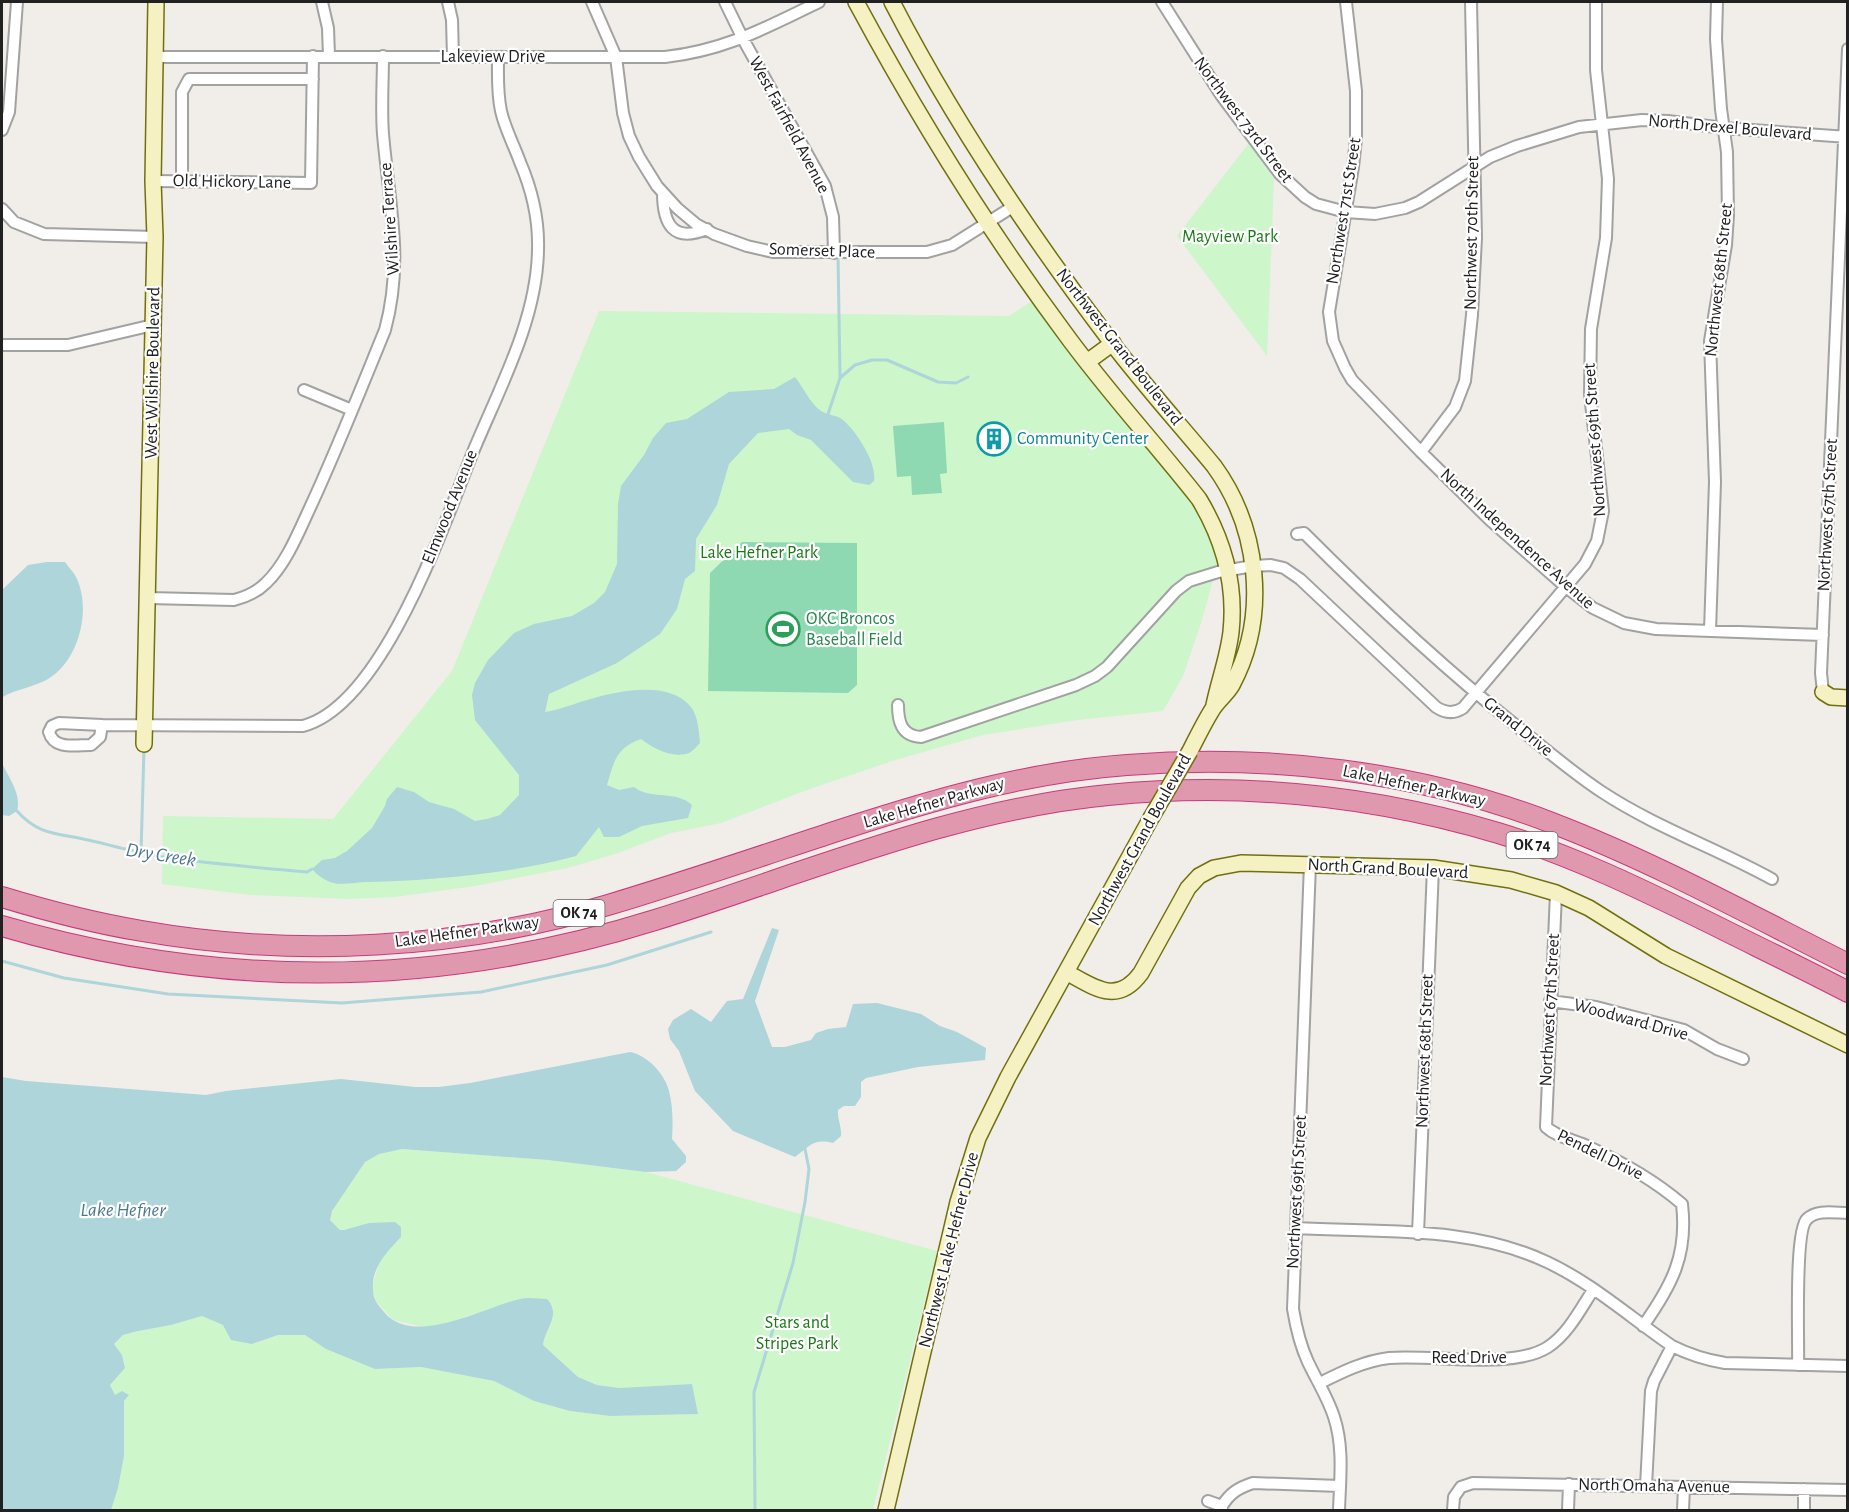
<svg xmlns="http://www.w3.org/2000/svg" width="1849" height="1512" font-family="'Alegreya Sans',sans-serif">
<style>
.park{fill:#cdf6cb}
.pitch{fill:#8ed8b2}
.water{fill:#add5da}
.lines{fill:none;stroke-linecap:round;stroke-linejoin:round}
.stream{stroke:#add5da;stroke-width:3}
.street-casing{stroke:#a2a2a2;stroke-width:14}
.secondary-casing{stroke:#71700f;stroke-width:18}
.highway-casing{stroke:#cd377d;stroke-width:22}
.street{stroke:#fff;stroke-width:10}
.secondary{stroke:#f5f1c2;stroke-width:15}
.highway{stroke:#e098ae;stroke-width:20}
.secondary-bridge-casing{stroke:#71700f;stroke-width:18;stroke-linecap:butt}
.secondary-bridge{stroke:#f5f1c2;stroke-width:15}
.labels{text-anchor:middle;dominant-baseline:central;stroke-width:4.5;stroke-linejoin:round;paint-order:stroke}
.shield{fill:#fff;stroke:#646464;stroke-width:1.5}
.shield-label{font-size:16px;font-weight:bold;fill:#212121}
.street-label{font-size:18px;fill:#212121;stroke:#fff}
.park-label{font-size:18px;fill:#1a7816;stroke:#fff}
.culture-label{font-size:18px;fill:#0d838f;stroke:#fff;text-anchor:start}
.leisure-label{font-size:18px;fill:#27864d;stroke:#fff;text-anchor:start}
.water-label{font-size:20px;font-style:italic;fill:#4b7893;stroke:#fff}
</style>
<rect width="100%" height="100%" fill="#f1ede9"/>
<path class="park" d="M1249,143L1274,179L1267,356L1177,236Z
M1035,299L1058,337L1084,373L1192,501L1205,525L1219,559L1201,623L1183,676L1163,711L1077,720L983,735L895,760L807,790L721,823L671,833L618,853L568,868L475,886L395,897L350,899L251,895L162,884L163,816L333,819L452,671L599,311L1009,316Z
M402,1149L548,1160L646,1172L937,1251L873,1510H111L118,1488L124,1456V1401L129,1395H115L110,1385L125,1368L122,1355L114,1344L123,1335L138,1331L171,1325L202,1316L223,1325L252,1344L278,1335H305L326,1349L375,1369L421,1367L494,1381L534,1401L570,1411L610,1416L697,1414L692,1384L619,1388L597,1385L578,1377L543,1345C545,1330 557,1321 552,1305L519,1299L444,1324L424,1327L393,1320L376,1301L372,1287L381,1258L401,1237L369,1223L356,1228L340,1230L330,1220V1217C333,1207 360,1163 370,1158C379,1152 391,1151 402,1149Z"/>
<path class="pitch" d="M944,422L947,473L940,474L942,493L912,495L911,476L897,477L893,426Z
M742,542L857,543V685L848,693L708,691L710,573Z"/>
<path class="water" d="M795,377C804,388 809,402 821,411C827,415 837,415 843,420C857,432 877,463 874,481L869,485L853,482L811,440L797,435L789,429L758,433L729,464L717,505L696,539L695,571L685,579L677,609L660,634L617,663L549,694L545,712C560,710 578,702 594,698C622,690 670,681 691,707C698,716 699,732 700,743C697,746 693,751 689,753C672,759 653,748 641,739C616,748 614,761 607,785L619,790L634,787C650,800 677,790 692,805L688,818L642,826L619,837H604L599,827L576,856C510,874 435,880 367,882C356,882 340,886 330,882C323,879 317,875 312,869L322,860L335,858L347,851L372,828L385,806L387,799L397,787L414,792L429,802L454,809L475,821L487,819L500,815L519,795V775L475,720L472,695L475,683L488,660L514,633L534,624L572,616L594,603L605,592L617,564L618,504L621,486L644,455L653,438L666,423L687,419L729,392L774,389Z
M47,562H65C68,567 73,571 76,577C92,609 79,661 48,679C35,687 9,691 2,698V590L28,565Z
M2,763C8,777 22,794 17,811L9,816L2,815Z
M772,928L779,930L755,1001L772,1047H785L811,1040L816,1033L828,1029L846,1027L853,1004L877,1003L921,1014L940,1026L957,1032L986,1048L985,1060L918,1067L866,1078L861,1082V1097L855,1106H844L838,1110C837,1119 842,1127 841,1136L833,1143C813,1138 810,1146 795,1157L733,1131L695,1091L679,1051L670,1039L668,1029L673,1020L691,1009L711,1022L727,1001L743,999Z
M630,1052C647,1055 665,1074 669,1091C673,1106 673,1124 672,1139L686,1156V1162L676,1171L646,1172L548,1160L402,1149L379,1154L365,1162L332,1211L330,1220L340,1230H344L369,1223L395,1222L401,1227V1237C385,1254 368,1271 374,1297C376,1303 380,1307 384,1312C413,1348 484,1307 520,1299C529,1297 538,1299 547,1299C562,1315 545,1328 543,1345L578,1377L597,1385L619,1388L692,1384L698,1414L610,1416L570,1411L534,1401L494,1381L421,1367L375,1369L326,1349L305,1335H278L252,1344L231,1340L223,1325L202,1316L171,1325L138,1331L123,1335L114,1344L122,1355L125,1368L110,1385L115,1395L122,1391L129,1395L124,1401V1456L118,1488L111,1510H2V1077L26,1081L206,1095L226,1091L341,1079L415,1087H439L470,1083Z"/>
<g class="lines">
<path class="stream" d="M838,255L840,377
M828,414L840,378L855,365L872,360H887L938,382L956,383L968,377
M17,811C39,836 59,833 88,840C115,846 141,854 169,858C215,864 261,868 307,872L312,869
M141,853L144,749
M2,961L64,978L168,994L342,1003L481,992L607,965L711,932
M755,1510L754,1392L793,1263L805,1202L809,1169L805,1149"/>
<g class="street-casing">
<path id="street" d="M322,2L328,28L329,56
M448,2L452,20L453,57
M592,2L616,57L623,113L629,136L639,157L657,186L677,208L696,224L714,234L747,246L773,252H927L952,245L1014,206
M725,2L743,39L825,186L833,217L834,253
M1162,2L1221,95L1280,174L1305,197L1316,204L1346,212L1375,214L1405,208L1419,202L1490,157L1517,146L1579,127L1642,120L1668,121L1724,128L1848,137
M1346,2L1356,91V139L1353,167L1329,312L1333,341L1345,368L1352,380L1421,452L1490,520L1566,587L1593,608L1624,623L1656,629L1823,635
M155,57H665C726,50 765,28 819,2
M2,130L9,112L17,2
M153,181L311,183L313,56
M182,182V92L189,79H313
M663,193C663,224 673,243 707,229
M2,209L14,222L44,234L155,237
M2,345H68L153,325
M304,390L352,410
M1421,452L1455,407L1465,381L1472,315L1476,238L1471,2
M1297,534L1304,533C1373,602 1443,668 1519,728C1546,750 1573,773 1602,792C1655,827 1716,848 1772,879
M148,598L234,600C246,597 257,592 266,583C285,565 297,536 308,512C336,452 360,391 385,330C404,260 389,204 383,134C381,108 383,82 383,56
M1710,631L1715,482L1710,341L1726,245L1728,215L1727,152L1721,109L1716,39L1717,2
M1823,692L1821,673L1848,49
M898,705C898,721 901,736 921,737L1076,685L1095,676L1107,667L1176,591L1189,581L1218,572L1253,566L1271,565L1284,568L1300,579L1436,707C1445,713 1454,714 1463,708L1585,564L1597,541L1603,511L1590,394L1591,329L1606,238L1608,179L1596,70V2
M102,725L59,723L52,726L49,732C54,750 75,745 91,745L100,737L102,725L303,726C383,705 444,524 473,452C499,389 537,320 538,250C539,220 532,190 520,162C514,145 505,129 501,111C497,93 498,75 498,57
M1310,864L1293,1309C1296,1327 1300,1345 1308,1362C1317,1381 1328,1398 1334,1417C1344,1447 1340,1480 1339,1510
M1556,893L1546,1127C1558,1138 1575,1140 1589,1147C1622,1162 1654,1180 1682,1204C1688,1255 1672,1285 1643,1326
M1550,1001L1596,1007L1684,1030L1717,1049L1743,1059
M1296,1228C1380,1233 1469,1225 1547,1262C1592,1283 1631,1318 1672,1346C1690,1355 1706,1360 1725,1363L1848,1366
M1418,1234L1433,868
M1798,1365C1799,1342 1794,1231 1807,1219C1817,1209 1835,1213 1848,1213
M1320,1383C1342,1372 1364,1361 1389,1358C1432,1354 1513,1370 1548,1347C1568,1334 1580,1310 1593,1290
M1646,1486L1651,1391L1654,1381L1672,1346
M1208,1501L1222,1506V1510
M1222,1506C1230,1493 1238,1488 1253,1483L1340,1486
M1453,1510L1454,1497L1461,1487L1473,1483L1848,1490
M1568,1510L1569,1484
M1683,1510L1684,1487
M1804,1510V1489"/>
</g>
<g class="secondary-casing">
<path id="secondary" d="M856,2C918,117 986,227 1064,332C1106,390 1155,443 1199,499C1223,539 1236,585 1231,632C1228,657 1219,681 1214,705
M892,2C954,122 1030,235 1112,343C1144,385 1180,425 1214,466C1259,528 1269,616 1232,685C1227,694 1217,701 1212,710C1204,723 1197,737 1190,751
M1087,362L1113,343
M1823,692L1831,697L1848,698
M144,744L155,237L153,181L156,2
M1066,972C1094,987 1117,1006 1141,973L1188,888L1199,876L1214,868L1241,863L1433,868L1511,880L1556,893L1589,908L1666,956L1848,1045
M886,1510L958,1202L978,1138L1008,1077L1151,818"/>
</g>
<g class="highway-casing">
<path id="highway" d="M2,897C48,911 94,923 142,931C295,958 459,949 608,905C685,882 761,856 837,831C932,800 1027,772 1127,765C1270,754 1418,771 1552,823C1654,862 1750,915 1848,964
M2,926C220,990 438,988 655,920C804,874 951,810 1108,795C1240,782 1371,795 1498,833C1571,855 1641,889 1710,923C1756,946 1802,968 1848,992"/>
</g>
<use href="#street" class="street"/>
<use href="#secondary" class="secondary"/>
<use href="#highway" class="highway"/>
<g class="secondary-bridge-casing">
<path id="secondary-bridge" d="M1151,818L1190,751"/>
</g>
<use href="#secondary-bridge" class="secondary-bridge"/>
</g>
<defs>
<g id="building-ring" transform="scale(1.725)"><circle r="9.5" fill="#fff" stroke="#0f9aa8" stroke-width="1.5"/><path d="M-4-6H4V6H1V3H-1V6H-4ZM-2.5-4.3h1.7v1.8h-1.7ZM.8-4.3h1.7v1.8H.8ZM-2.5-1h1.7V.8h-1.7ZM.8-1h1.7V.8H.8Z" fill="#0f9aa8"/></g>
<g id="stadium-ring" transform="scale(1.725)"><circle r="9.5" fill="#fff" stroke="#2e9e5b" stroke-width="1.5"/><path d="M0-5a6.5 5 0 1 0 0 10a6.5 5 0 1 0 0-10ZM-3.5-1.8h7v3.6h-7Z" fill="#2e9e5b"/></g>
</defs>
<g fill-rule="evenodd">
<use href="#building-ring" x="994" y="439"/>
<use href="#stadium-ring" x="783" y="629"/>
</g>
<g class="labels">
<g class="shield">
<rect x="1506.5" y="832" width="51" height="26" rx="4.5"/>
<rect x="553.5" y="900" width="51" height="26" rx="4.5"/>
</g>
<g class="shield-label">
<text x="1532" y="845">OK 74</text>
<text x="579" y="913">OK 74</text>
</g>
<g class="street-label">
<text x="493" y="57">Lakeview Drive</text>
<text transform="translate(1243 120) rotate(53)">Northwest 73rd Street</text>
<text transform="translate(789 125) rotate(62)">West Fairfield Avenue</text>
<text transform="translate(1730 128) rotate(5)">North Drexel Boulevard</text>
<text transform="translate(232 182) rotate(1)">Old Hickory Lane</text>
<text transform="translate(1344 211) rotate(-81)">Northwest 71st Street</text>
<text transform="translate(390 219) rotate(-94)">Wilshire Terrace</text>
<text transform="translate(1472 233) rotate(-89)">Northwest 70th Street</text>
<text transform="translate(822 251) rotate(2)">Somerset Place</text>
<text transform="translate(1719 280) rotate(-84)">Northwest 68th Street</text>
<text transform="translate(1119 347) rotate(52)">Northwest Grand Boulevard</text>
<text transform="translate(153 373) rotate(-89)">West Wilshire Boulevard</text>
<text transform="translate(1595 440) rotate(-94)">Northwest 69th Street</text>
<text transform="translate(450 507) rotate(-68)">Elmwood Avenue</text>
<text transform="translate(1828 515) rotate(-87)">Northwest 67th Street</text>
<text transform="translate(1517 539) rotate(42)">North Independence Avenue</text>
<text transform="translate(1518 727) rotate(39)">Grand Drive</text>
<text transform="translate(1414 786) rotate(12)">Lake Hefner Parkway</text>
<text transform="translate(934 803) rotate(-16)">Lake Hefner Parkway</text>
<text transform="translate(1140 840) rotate(-61)">Northwest Grand Boulevard</text>
<text transform="translate(1388 869) rotate(3)">North Grand Boulevard</text>
<text transform="translate(467 932) rotate(-8)">Lake Hefner Parkway</text>
<text transform="translate(1550 1010) rotate(-87)">Northwest 67th Street</text>
<text transform="translate(1631 1020) rotate(15)">Woodward Drive</text>
<text transform="translate(1425 1051) rotate(-88)">Northwest 68th Street</text>
<text transform="translate(1600 1155) rotate(26)">Pendell Drive</text>
<text transform="translate(1297 1192) rotate(-87)">Northwest 69th Street</text>
<text transform="translate(949 1250) rotate(-76)">Northwest Lake Hefner Drive</text>
<text x="1469" y="1358">Reed Drive</text>
<text transform="translate(1654 1486) rotate(1)">North Omaha Avenue</text>
</g>
<g class="park-label">
<text x="1230" y="237">Mayview Park</text>
<text x="759" y="553">Lake Hefner Park</text>
<text x="797" y="1323">Stars and<tspan x="797" dy="21">Stripes Park</tspan></text>
</g>
<g class="culture-label">
<text x="1017" y="439">Community Center</text>
</g>
<g class="leisure-label">
<text x="806" y="619">OKC Broncos<tspan x="806" dy="21">Baseball Field</tspan></text>
</g>
<g class="water-label">
<text transform="translate(161 855) rotate(9)">Dry Creek</text>
<text x="123" y="1210">Lake Hefner</text>
</g>
</g>
<rect width="1849" height="1512" fill="none" stroke="#212121" stroke-width="6"/>
</svg>
